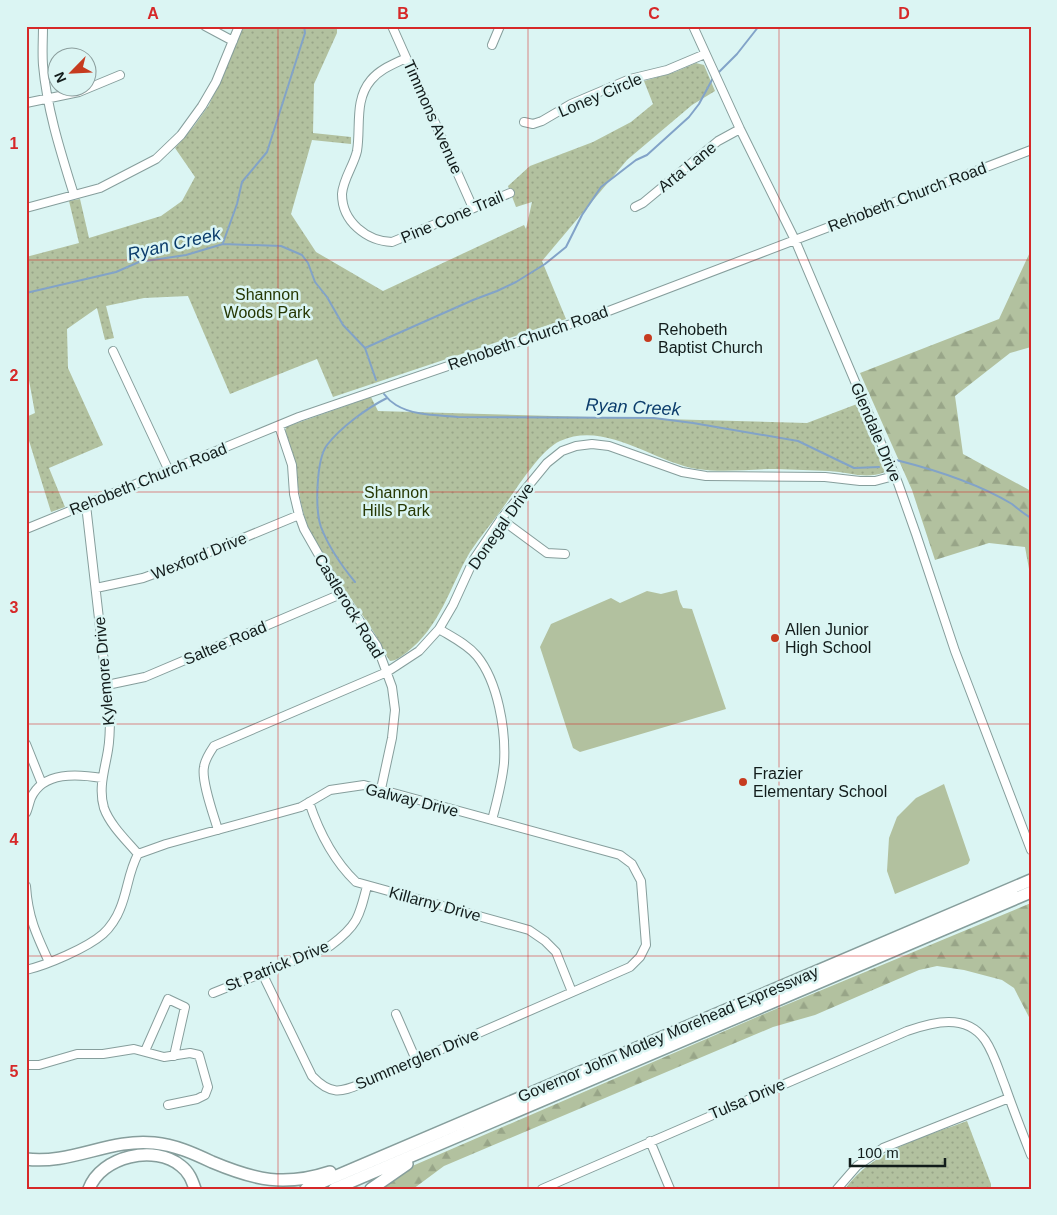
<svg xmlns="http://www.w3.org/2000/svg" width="1057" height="1215" font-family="Arial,sans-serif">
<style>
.grass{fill:#b2c19f}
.forest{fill:url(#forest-firs)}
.park{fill:url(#park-dots)}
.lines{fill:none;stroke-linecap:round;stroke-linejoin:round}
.stream{stroke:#82a3c8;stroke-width:2}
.minor-casing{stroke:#869e9c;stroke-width:10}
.highway-casing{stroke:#869e9c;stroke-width:14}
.minor{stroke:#fff;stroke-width:8}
.highway{stroke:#fff;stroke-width:11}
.grid{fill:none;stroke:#d62828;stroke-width:1;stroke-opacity:0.55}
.poi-dot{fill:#c63b1f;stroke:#dbf5f3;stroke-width:2}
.labels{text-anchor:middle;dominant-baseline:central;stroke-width:5;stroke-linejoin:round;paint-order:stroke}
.street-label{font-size:16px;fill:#121c1b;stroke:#dbf5f3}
.park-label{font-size:16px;fill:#263804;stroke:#dbf5f3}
.poi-label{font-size:16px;fill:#121c1b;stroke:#dbf5f3;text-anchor:start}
.water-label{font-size:18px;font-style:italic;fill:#0b3c6b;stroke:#dbf5f3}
.neatline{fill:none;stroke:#d62828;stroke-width:2}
.grid-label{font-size:16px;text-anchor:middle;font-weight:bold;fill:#d62828}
</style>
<defs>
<pattern id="forest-firs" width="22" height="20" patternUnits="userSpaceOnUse" patternTransform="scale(1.25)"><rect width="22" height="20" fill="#b2c19f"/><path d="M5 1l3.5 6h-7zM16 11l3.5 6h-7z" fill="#98a588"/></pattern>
<pattern id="park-dots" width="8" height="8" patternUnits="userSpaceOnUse" patternTransform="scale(1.25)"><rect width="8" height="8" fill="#b2c19f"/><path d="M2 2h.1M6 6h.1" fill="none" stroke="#98a588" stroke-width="1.8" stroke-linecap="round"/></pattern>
</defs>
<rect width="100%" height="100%" fill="#dbf5f3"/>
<path class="grass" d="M677,590L680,602L683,608L692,609L726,709L580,752L573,748L540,647L551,624L611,598L620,603L647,591L661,594Z
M944,784L970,860L968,864L895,894L887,871L889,838L897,817L916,798Z"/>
<path class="forest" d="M1031,250V347L1010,353L955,396L963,454L1031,491V580L1025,547L989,543L935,560L912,490L860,373L999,319Z
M1031,903V1021L1014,988L1002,980L964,970L937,966L919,970L815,1015L773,1027L444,1166L413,1189H377L410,1167L764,1014Z"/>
<path class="park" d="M244,26H337V33L314,84L313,133L351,137V144L312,140L291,214L316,252L383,291L524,225L526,229L532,202L516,207L508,186L530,166L593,142L631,122L653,104L644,81L675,72L696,63L704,65L715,91L692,105L627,160L542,261L566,319L333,397L317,359L230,394L188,296L144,298L106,306L114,338L105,340L97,308L67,329L68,368L103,445L49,468L65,507L51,512L26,431V417L35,413L26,364V257L79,243L69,201L80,199L89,238L161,216L182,201L195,177L175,148L194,126L209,105Z
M371,397L378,411L807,423L857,404L885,472C865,480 850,472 829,471C812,470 794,470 776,469C750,469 724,473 697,469C654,462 605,420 560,441C539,451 516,490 502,509C491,524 480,537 470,552C449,588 441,626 406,653C400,657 396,661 390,661C383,651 379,640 373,631C351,596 322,564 307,524C296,494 298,462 285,432L286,427Z
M967,1121L991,1184V1189H845C873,1150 924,1137 967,1121Z"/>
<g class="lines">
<path class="stream" d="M718,73L737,54L759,26
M223,243L237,204L242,182L267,152L305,33L304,26
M26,293L116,272L139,262L186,255L223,244L281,246L302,255L308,263L315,282L327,297L343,325L365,348L376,380
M365,348L473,300L497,291L516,282L545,264L566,247L582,215L601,187L636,160L647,155L689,117L699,104L713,78
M384,394C387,398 391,402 396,405C414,416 438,415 458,417L654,418L693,423L798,441L854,468L879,467
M896,460C936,470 977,483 1012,504C1018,509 1024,514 1031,518
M355,582C341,565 329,548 321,527C315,510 316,460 327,445C341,427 367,408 387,398"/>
<g class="minor-casing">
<path id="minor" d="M43,26C43,39 42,53 43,65C47,110 61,153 74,195
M205,26L233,41
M392,26L473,208
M693,26L740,129L795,240L898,483L916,534L955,651L1031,850
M492,45L500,26
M406,58C394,64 380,69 371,80C354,100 361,127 357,151C354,165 343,179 342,194C342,222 367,241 392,242L510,193
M26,103L79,92L120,75
M524,122L533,124L542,121L571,104L630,79L667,70L705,54
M635,207L643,203L718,141L740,129
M26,208L100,188L156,159L181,135L202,106L216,82L239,26
M113,351L169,471
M279,426L292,465L294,494L299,515L304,529L341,594L377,646L392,687L395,710L392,738L381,789
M86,505L110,715C110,727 110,739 108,750C105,769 98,788 104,808C110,825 127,841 138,854
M501,519L547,553L565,554
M26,529L299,417L606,312L1031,150
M96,588L143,578L173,567L299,515
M439,629C452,637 467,644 477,656C498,682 506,730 504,763C502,783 497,801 492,820
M107,685L145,677L341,594
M26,744L42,784
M309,802C319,832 333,860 356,882L529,930L545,941L556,952L572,992
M26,813C28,809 29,803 31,798C43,771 78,774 102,778
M218,830C214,816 201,781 204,767C205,759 210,752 214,746L387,672L419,651L439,629L453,605L474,559L501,519L547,463L562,451L576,446L592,444L609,446L682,472L706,476L825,477L860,481H875L894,476
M26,886C28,917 36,934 49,962
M26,970C47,965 87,948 103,934C110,928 117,917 120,909C128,890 128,873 138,854L166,844L301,807L330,790L364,785L620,855L632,864L641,881L646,945L640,957L630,967L371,1080C344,1090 334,1099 312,1076L262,973
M213,993L330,946C357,926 359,918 367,886
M396,1014L416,1060
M145,1051L168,999L185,1007L174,1056
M26,1065H39L77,1054H103L134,1049L164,1057L190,1053L199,1055L208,1087L205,1095L197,1099L168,1105
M650,1141L670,1189
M542,1189L907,1031C933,1022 966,1013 985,1040C994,1053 999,1071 1005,1086C1013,1109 1022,1132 1031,1155
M837,1189L857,1166L883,1148L1009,1098"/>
</g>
<g class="highway-casing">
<path id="highway" d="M26,1159C70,1165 111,1138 154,1143C175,1145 193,1153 212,1162C255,1180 284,1187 330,1172
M89,1189C101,1156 155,1144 181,1166C189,1172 192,1180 195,1189
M306,1189L1031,880
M334,1189L1031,892
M371,1189L407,1164"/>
</g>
<use href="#minor" class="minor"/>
<use href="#highway" class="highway"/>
</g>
<path class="grid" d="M278,26V1189M528,26V1189M779,26V1189M26,260H1031M26,492H1031M26,724H1031M26,956H1031"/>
<g class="poi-dot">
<circle cx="648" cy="338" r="5"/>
<circle cx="775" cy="638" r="5"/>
<circle cx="743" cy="782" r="5"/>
</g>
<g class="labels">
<g class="street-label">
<text transform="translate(600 95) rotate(-23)">Loney Circle</text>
<text transform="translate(433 117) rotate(66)">Timmons Avenue</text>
<text transform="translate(687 167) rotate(-39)">Arta Lane</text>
<text transform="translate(907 197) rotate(-21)">Rehobeth Church Road</text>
<text transform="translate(452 217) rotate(-23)">Pine Cone Trail</text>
<text transform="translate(528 338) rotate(-19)">Rehobeth Church Road</text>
<text transform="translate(876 432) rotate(67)">Glendale Drive</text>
<text transform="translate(148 479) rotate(-22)">Rehobeth Church Road</text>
<text transform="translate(501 526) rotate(-55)">Donegal Drive</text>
<text transform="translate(199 556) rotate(-22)">Wexford Drive</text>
<text transform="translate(349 606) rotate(59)">Castlerock Road</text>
<text transform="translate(225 643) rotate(-23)">Saltee Road</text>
<text transform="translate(104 671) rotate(-95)">Kylemore Drive</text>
<text transform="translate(412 800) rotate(14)">Galway Drive</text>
<text transform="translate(435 904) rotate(15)">Killarny Drive</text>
<text transform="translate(277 966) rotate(-22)">St Patrick Drive</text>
<text transform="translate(668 1034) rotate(-23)">Governor John Motley Morehead Expressway</text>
<text transform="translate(417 1059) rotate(-23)">Summerglen Drive</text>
<text transform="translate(747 1099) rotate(-23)">Tulsa Drive</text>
</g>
<g class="park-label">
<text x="267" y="294">Shannon<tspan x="267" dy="18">Woods Park</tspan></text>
<text x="396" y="492">Shannon<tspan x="396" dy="18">Hills Park</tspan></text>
</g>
<g class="poi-label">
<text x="658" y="329">Rehobeth<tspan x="658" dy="18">Baptist Church</tspan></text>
<text x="785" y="629">Allen Junior<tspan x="785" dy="18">High School</tspan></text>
<text x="753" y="773">Frazier<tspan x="753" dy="18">Elementary School</tspan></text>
</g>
<g class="water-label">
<text transform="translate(174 244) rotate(-13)">Ryan Creek</text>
<text transform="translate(633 407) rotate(3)">Ryan Creek</text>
</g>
</g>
<rect width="1057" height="1215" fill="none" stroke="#dbf5f3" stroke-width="55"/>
<g transform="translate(72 72) rotate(246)"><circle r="24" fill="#dbf5f3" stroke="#8b9e9d"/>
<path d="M0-4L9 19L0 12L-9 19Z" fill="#c63b1f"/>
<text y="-8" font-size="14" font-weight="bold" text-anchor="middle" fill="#121c1b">N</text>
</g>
<path d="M850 1158v8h95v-8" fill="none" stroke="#121c1b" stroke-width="2.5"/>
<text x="857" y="1158" font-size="15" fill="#121c1b" stroke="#dbf5f3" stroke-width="4" paint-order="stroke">100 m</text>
<rect x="28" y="28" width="1002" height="1160" class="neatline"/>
<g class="grid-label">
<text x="153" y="19">A</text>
<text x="403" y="19">B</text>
<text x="654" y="19">C</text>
<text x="904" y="19">D</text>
<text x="14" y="149">1</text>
<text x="14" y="381">2</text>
<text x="14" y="613">3</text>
<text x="14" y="845">4</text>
<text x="14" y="1077">5</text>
</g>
</svg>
